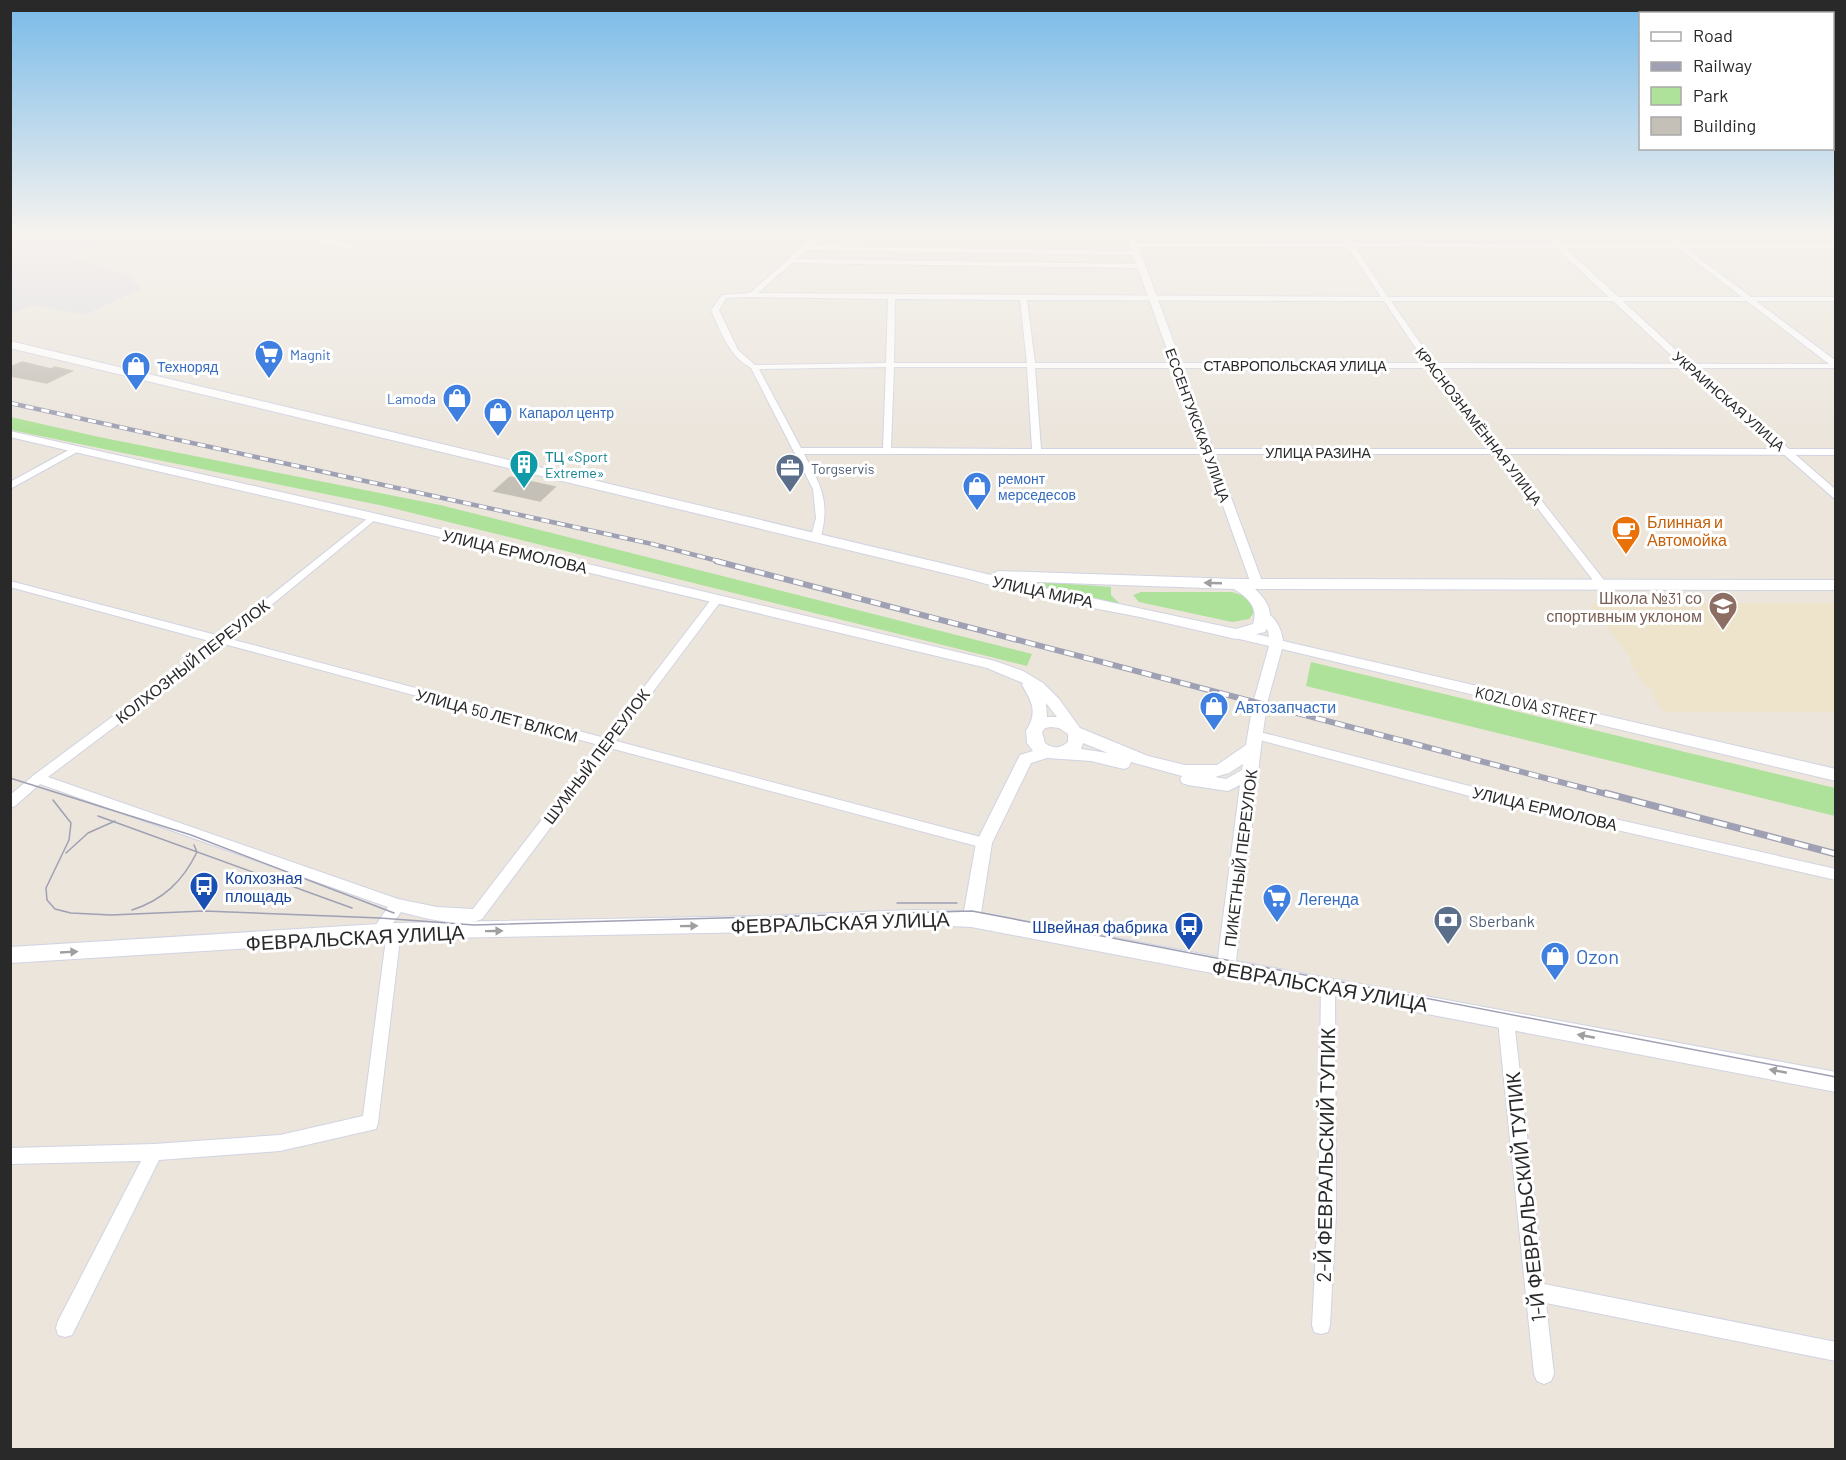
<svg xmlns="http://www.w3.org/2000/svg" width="1846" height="1460" font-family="Barlow,sans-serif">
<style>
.industrial{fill:#dfdce4}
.education{fill:#ede4cb}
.green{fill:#aee199}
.building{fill:#c4bfb7;stroke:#c7c1b5;stroke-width:1.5}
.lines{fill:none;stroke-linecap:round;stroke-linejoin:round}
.minor-casing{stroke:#d1d3e2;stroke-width:2}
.tertiary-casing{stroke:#d1d3e2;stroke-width:2}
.secondary-casing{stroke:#d1d3e2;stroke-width:2}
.minor{fill:#fff;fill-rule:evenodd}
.tertiary{fill:#fff;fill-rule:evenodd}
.secondary{fill:#fff;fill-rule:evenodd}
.tram{stroke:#9fa0b3;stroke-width:1.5}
.rail-far2-casing{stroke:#9fa0b3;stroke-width:4.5}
.rail-far1-casing{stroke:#9fa0b3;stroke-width:6}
.rail-casing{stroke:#9fa0b3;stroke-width:7}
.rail-far2{stroke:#fff;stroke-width:3;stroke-dasharray:8;stroke-linecap:butt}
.rail-far1{stroke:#fff;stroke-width:4;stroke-dasharray:10;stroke-linecap:butt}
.rail{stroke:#fff;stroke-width:4.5;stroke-dasharray:14;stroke-linecap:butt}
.oneway{fill:#9f9f9f}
.labels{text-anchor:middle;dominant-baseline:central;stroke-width:6;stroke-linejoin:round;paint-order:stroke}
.far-shop-label{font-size:14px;fill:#366cbe;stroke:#fff;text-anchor:start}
.far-street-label{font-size:14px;fill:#292929;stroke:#fff}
.far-culture-label{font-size:14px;fill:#0d838f;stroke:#fff;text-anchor:start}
.far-service-label{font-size:14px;fill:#4e5e75;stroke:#fff;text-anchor:start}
.food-label{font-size:16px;fill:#c56008;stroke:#fff;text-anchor:start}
.street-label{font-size:16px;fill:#292929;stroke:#fff}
.education-label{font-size:16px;fill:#785e54;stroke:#fff;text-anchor:end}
.shop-label{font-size:16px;fill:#366cbe;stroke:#fff;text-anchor:start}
.transit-label{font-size:16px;fill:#164399;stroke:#fff;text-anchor:start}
.service-label{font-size:16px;fill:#4e5e75;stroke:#fff;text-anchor:start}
.near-street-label{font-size:20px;fill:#292929;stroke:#fff}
.near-shop-label{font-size:20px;fill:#366cbe;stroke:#fff;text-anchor:start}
</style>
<rect width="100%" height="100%" fill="#ebe5dc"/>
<path class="industrial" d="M11,232H125L70,256L128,276L141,289L84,315L33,305L11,314Z"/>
<path class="education" d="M1589,603H1835V712H1664L1651,694L1653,691L1645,685L1630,664L1631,659Z"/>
<path class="green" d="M11,417L99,437L440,505L1032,654L1027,666L384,506L11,430Z
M1003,579L1111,587V595L1121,605Z
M1141,592H1232L1245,596L1256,610L1249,619L1232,622L1139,602L1133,595Z
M1311,662L1835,788V816L1306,686Z"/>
<path class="building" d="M22,362L51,369L55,367L72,371L47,383L10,376V367Z
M510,477L555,487L540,501L494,491Z"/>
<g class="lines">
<g class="minor-casing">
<path id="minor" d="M316,232H323L318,237L358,248L355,250L312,239L311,238Z
M819,232H826L811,246L1136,251L1139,253L1136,255L807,250L796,259L1140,264L1143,266L1140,268L792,263L758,293L1381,297L1348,247H1133L1130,245L1133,243H1345L1338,232H1344L1352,243L1673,244L1658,232H1665L1681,244H1836V248H1686L1751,297H1836V301H1756L1836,361V368H1437L1501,449H1836V455L1505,454L1607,584L1608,586L1607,588H1599L1496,454H804C821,486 830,500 821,537L816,540L811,537L816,518L813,489L751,368C729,356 721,332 711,310L722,295L750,293ZM1355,247L1678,248L1742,297H1388ZM748,297L888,299L886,363L755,365L738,350L719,310L726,298ZM895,299L1020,300L1027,363H894ZM1027,300L1384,301L1426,363H1035ZM1391,301H1747L1829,364L1434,363ZM886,367L883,448H801L759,369ZM894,367H1027L1032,449L891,448ZM1035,368H1429L1492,449H1041Z
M76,446L79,447V451L10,489V482Z
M373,514L376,515V519L230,639L605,738L713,597H721L722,599L721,601L616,741L984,838L989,839L991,843L989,847L984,848L610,748L482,919C458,928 425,918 401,912L391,926L399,927L401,931L378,1123L376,1129L280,1151L159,1160L72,1335L65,1337L58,1335L56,1328L58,1321L141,1161L10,1164V1148L154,1144L280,1135L363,1116L387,931C383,937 380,939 373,936L371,932L388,907L40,784L15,806L10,808V795L34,775L213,642L10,587V581L220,636ZM224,644L599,745L473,909L437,907L398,899L48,777Z
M1256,731L1477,788L1836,869V880L1477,798L1252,738L1250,735Z
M1328,978L1333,980L1335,985L1336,1214L1330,1325L1328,1332L1321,1334L1314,1332L1312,1325L1318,1214L1321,985L1323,980Z
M1506,1014L1511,1016L1514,1021L1544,1284L1836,1342V1361L1546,1303L1554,1374L1551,1381L1544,1384L1537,1381L1534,1374L1498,1021L1501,1016Z"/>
</g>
<g class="tertiary-casing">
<path id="tertiary" d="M1125,232H1133L1263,584L1262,587L1257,588L1251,584Z
M1539,232H1548L1691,364L1836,490V500L1685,368Z
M10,431L373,513L995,661L1023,671L1043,683L1059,699L1080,728L1148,756L1185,765H1217L1246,745L1253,703L1269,646L1231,637L1229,634L1236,630L1269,637L1268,631L1257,616L1264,612C1275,615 1282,630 1283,641L1836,769V781L1282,649L1267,703L1261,747L1236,961L1836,1072V1092L971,927L911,924L759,932L394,939L10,963V947L394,923L759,916L911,910L964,911L976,843L1020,755L1033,751L1027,743L1026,731C1038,712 1032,702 1022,685L1023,683L987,668L373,521L10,437ZM1046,703L1057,717H1047ZM1051,727L1059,728L1068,734V742C1060,749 1053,749 1045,743L1042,732L1045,728ZM1083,743L1108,753L1081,749ZM1047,758L1091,761L1124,769L1129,767L1131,762L1182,776L1180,779L1182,783L1188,785L1228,791L1240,785L1218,957L981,913L992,843L1031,763ZM1243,764L1242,770L1226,779L1215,777L1229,773Z"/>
</g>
<g class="secondary-casing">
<path id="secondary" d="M10,341L991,575L998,571L1237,579L1836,580V590L1255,589C1269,602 1275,615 1265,632L1236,639L1140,617L1021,594L969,579L10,348ZM1011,581L1234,589C1247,597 1259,607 1253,624L1236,629Z"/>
</g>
<use href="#minor" class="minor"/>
<use href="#tertiary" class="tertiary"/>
<use href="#secondary" class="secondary"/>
<path class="tram" d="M10,778L191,835L394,913
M53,800L71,823L69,840L46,888L47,900L55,909L71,913L111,915L204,911L380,918L474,925L972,911L1836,1077
M98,816L352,908
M66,853L88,833L115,821
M897,903H957
M132,910C163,900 183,881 197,852L194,845"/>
<g class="rail-far2-casing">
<path id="rail-far2" d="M10,403L652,544L722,562"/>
</g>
<g class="rail-far1-casing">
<path id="rail-far1" d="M716,561L1610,795"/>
</g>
<g class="rail-casing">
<path id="rail" d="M1605,793L1836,854"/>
</g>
<use href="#rail-far2" class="rail-far2"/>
<use href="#rail-far1" class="rail-far1"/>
<use href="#rail" class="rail"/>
</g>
<defs><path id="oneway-solid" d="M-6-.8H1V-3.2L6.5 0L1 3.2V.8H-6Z" transform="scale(1.5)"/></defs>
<g class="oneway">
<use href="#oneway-solid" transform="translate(1213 583) rotate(-178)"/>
<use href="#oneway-solid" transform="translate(689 926) rotate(-1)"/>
<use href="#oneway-solid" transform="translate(494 931) rotate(-1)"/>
<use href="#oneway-solid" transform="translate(69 952) rotate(-3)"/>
<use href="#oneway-solid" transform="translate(1586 1036) rotate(-169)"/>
<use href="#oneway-solid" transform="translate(1778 1071) rotate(-169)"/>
</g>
<linearGradient id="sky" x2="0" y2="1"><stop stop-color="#78bae9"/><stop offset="0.53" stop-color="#f6f3ef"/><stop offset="1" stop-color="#f6f3ef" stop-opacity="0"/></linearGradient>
<rect width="1846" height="437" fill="url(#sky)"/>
<defs>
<g id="supermarket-pin" transform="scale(1.5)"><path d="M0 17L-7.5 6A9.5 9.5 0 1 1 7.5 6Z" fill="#3f7fe0" stroke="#fff"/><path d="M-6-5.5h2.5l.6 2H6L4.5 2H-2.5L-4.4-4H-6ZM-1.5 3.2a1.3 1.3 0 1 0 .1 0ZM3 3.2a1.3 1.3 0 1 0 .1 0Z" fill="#fff"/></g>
<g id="shop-pin" transform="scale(1.5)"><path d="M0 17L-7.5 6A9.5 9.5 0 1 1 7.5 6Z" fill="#3f7fe0" stroke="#fff"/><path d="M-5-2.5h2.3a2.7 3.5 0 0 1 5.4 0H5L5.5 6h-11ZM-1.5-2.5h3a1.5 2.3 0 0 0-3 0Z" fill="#fff"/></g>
<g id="building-pin" transform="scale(1.5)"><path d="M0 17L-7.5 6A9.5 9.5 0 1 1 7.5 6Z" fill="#0f9aa8" stroke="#fff"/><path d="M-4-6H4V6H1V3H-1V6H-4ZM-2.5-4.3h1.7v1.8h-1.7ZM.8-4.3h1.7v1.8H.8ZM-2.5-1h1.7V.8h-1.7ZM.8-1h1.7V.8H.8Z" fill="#fff"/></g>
<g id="office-pin" transform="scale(1.5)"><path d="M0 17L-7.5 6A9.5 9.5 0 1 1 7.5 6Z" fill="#5c6f8a" stroke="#fff"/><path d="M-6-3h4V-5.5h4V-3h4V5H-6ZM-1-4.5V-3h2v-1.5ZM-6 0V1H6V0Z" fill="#fff"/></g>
<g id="cafe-pin" transform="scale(1.5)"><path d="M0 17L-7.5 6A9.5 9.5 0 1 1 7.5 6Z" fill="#e8710a" stroke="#fff"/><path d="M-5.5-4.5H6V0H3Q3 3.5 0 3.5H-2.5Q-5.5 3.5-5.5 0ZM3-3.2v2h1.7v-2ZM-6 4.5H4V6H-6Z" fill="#fff"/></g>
<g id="school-pin" transform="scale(1.5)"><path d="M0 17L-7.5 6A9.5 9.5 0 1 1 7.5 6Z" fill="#8d6e63" stroke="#fff"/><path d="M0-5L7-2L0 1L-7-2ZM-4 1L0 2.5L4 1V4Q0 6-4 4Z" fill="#fff"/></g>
<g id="bus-pin" transform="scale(1.5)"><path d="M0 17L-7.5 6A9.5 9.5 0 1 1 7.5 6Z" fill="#1a4fb4" stroke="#fff"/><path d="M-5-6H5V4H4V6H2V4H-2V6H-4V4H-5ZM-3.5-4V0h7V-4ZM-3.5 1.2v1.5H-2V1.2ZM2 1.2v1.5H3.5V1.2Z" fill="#fff"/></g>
<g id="bank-pin" transform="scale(1.5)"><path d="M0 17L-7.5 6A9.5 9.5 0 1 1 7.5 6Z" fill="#5c6f8a" stroke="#fff"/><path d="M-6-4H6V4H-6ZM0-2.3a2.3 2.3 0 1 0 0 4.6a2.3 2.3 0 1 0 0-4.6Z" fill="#fff"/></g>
</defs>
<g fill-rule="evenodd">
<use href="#supermarket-pin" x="269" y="354"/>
<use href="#shop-pin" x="136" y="366"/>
<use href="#shop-pin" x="457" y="398"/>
<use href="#shop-pin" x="498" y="412"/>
<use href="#building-pin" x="524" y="464"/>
<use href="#office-pin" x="790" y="468"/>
<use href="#shop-pin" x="977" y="486"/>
<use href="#cafe-pin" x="1626" y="530"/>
<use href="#school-pin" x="1723" y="606"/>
<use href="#shop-pin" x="1214" y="706"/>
<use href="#bus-pin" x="204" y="886"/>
<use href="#supermarket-pin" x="1277" y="898"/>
<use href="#bank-pin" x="1448" y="920"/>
<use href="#bus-pin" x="1189" y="926"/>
<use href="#shop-pin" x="1555" y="956"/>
</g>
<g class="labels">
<g class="far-shop-label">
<text x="290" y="354">Magnit</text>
<text x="157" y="366">Техноряд</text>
<text x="436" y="398" text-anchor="end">Lamoda</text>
<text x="519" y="412">Капарол центр</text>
<text x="998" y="478">ремонт<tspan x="998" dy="16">мерседесов</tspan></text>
</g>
<g class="far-street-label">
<text x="1295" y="365">СТАВРОПОЛЬСКАЯ УЛИЦА</text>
<text transform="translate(1729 401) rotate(41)">УКРАИНСКАЯ УЛИЦА</text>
<text transform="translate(1198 425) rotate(70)">ЕССЕНТУКСКАЯ УЛИЦА</text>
<text transform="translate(1479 426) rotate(52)">КРАСНОЗНАМЁННАЯ УЛИЦА</text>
<text x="1318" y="452">УЛИЦА РАЗИНА</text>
</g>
<g class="far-culture-label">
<text x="545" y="456">ТЦ «Sport<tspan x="545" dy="16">Extreme»</tspan></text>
</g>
<g class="far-service-label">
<text x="811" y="468">Torgservis</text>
</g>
<g class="food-label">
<text x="1647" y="521">Блинная и<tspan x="1647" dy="18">Автомойка</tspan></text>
</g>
<g class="street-label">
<text transform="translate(515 551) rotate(13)">УЛИЦА ЕРМОЛОВА</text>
<text transform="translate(1043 591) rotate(12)">УЛИЦА МИРА</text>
<text transform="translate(192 661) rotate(-38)">КОЛХОЗНЫЙ ПЕРЕУЛОК</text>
<text transform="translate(1536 705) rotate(13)">KOZLOVA STREET</text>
<text transform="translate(497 715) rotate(15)">УЛИЦА 50 ЛЕТ ВЛКСМ</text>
<text transform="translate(596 756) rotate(-53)">ШУМНЫЙ ПЕРЕУЛОК</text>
<text transform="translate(1545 808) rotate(13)">УЛИЦА ЕРМОЛОВА</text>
<text transform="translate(1240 858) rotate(-83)">ПИКЕТНЫЙ ПЕРЕУЛОК</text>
</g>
<g class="education-label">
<text x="1702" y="597">Школа №31 со<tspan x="1702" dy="18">спортивным уклоном</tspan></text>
</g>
<g class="shop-label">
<text x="1235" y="706">Автозапчасти</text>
<text x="1298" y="898">Легенда</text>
</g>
<g class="transit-label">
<text x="225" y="877">Колхозная<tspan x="225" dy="18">площадь</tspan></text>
<text x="1168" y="926" text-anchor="end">Швейная фабрика</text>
</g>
<g class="service-label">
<text x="1469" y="920">Sberbank</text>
</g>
<g class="near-street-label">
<text transform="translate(840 922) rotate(-2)">ФЕВРАЛЬСКАЯ УЛИЦА</text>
<text transform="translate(355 937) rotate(-3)">ФЕВРАЛЬСКАЯ УЛИЦА</text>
<text transform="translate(1320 985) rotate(10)">ФЕВРАЛЬСКАЯ УЛИЦА</text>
<text transform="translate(1325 1155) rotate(-89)">2-Й ФЕВРАЛЬСКИЙ ТУПИК</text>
<text transform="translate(1525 1197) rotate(-96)">1-Й ФЕВРАЛЬСКИЙ ТУПИК</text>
</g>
<g class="near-shop-label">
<text x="1576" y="956">Ozon</text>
</g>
</g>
<rect width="1846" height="1460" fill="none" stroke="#292929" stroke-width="24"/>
<rect x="1639" y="12" width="195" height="138" fill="#ffffff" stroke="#a9a9a9" stroke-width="1.5"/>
<rect x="1651" y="32" width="30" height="9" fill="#ffffff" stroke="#a9a9a9" stroke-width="1.5"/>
<text x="1693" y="42" font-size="18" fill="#292929">Road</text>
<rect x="1651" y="62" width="30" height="9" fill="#9fa0b3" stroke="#a9a9a9" stroke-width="1.5"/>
<text x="1693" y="72" font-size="18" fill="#292929">Railway</text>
<rect x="1651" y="87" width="30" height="18" fill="#aee199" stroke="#a9a9a9" stroke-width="1.5"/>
<text x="1693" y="102" font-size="18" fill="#292929">Park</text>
<rect x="1651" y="117" width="30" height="18" fill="#c4bfb7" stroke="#a9a9a9" stroke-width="1.5"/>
<text x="1693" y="132" font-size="18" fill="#292929">Building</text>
</svg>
